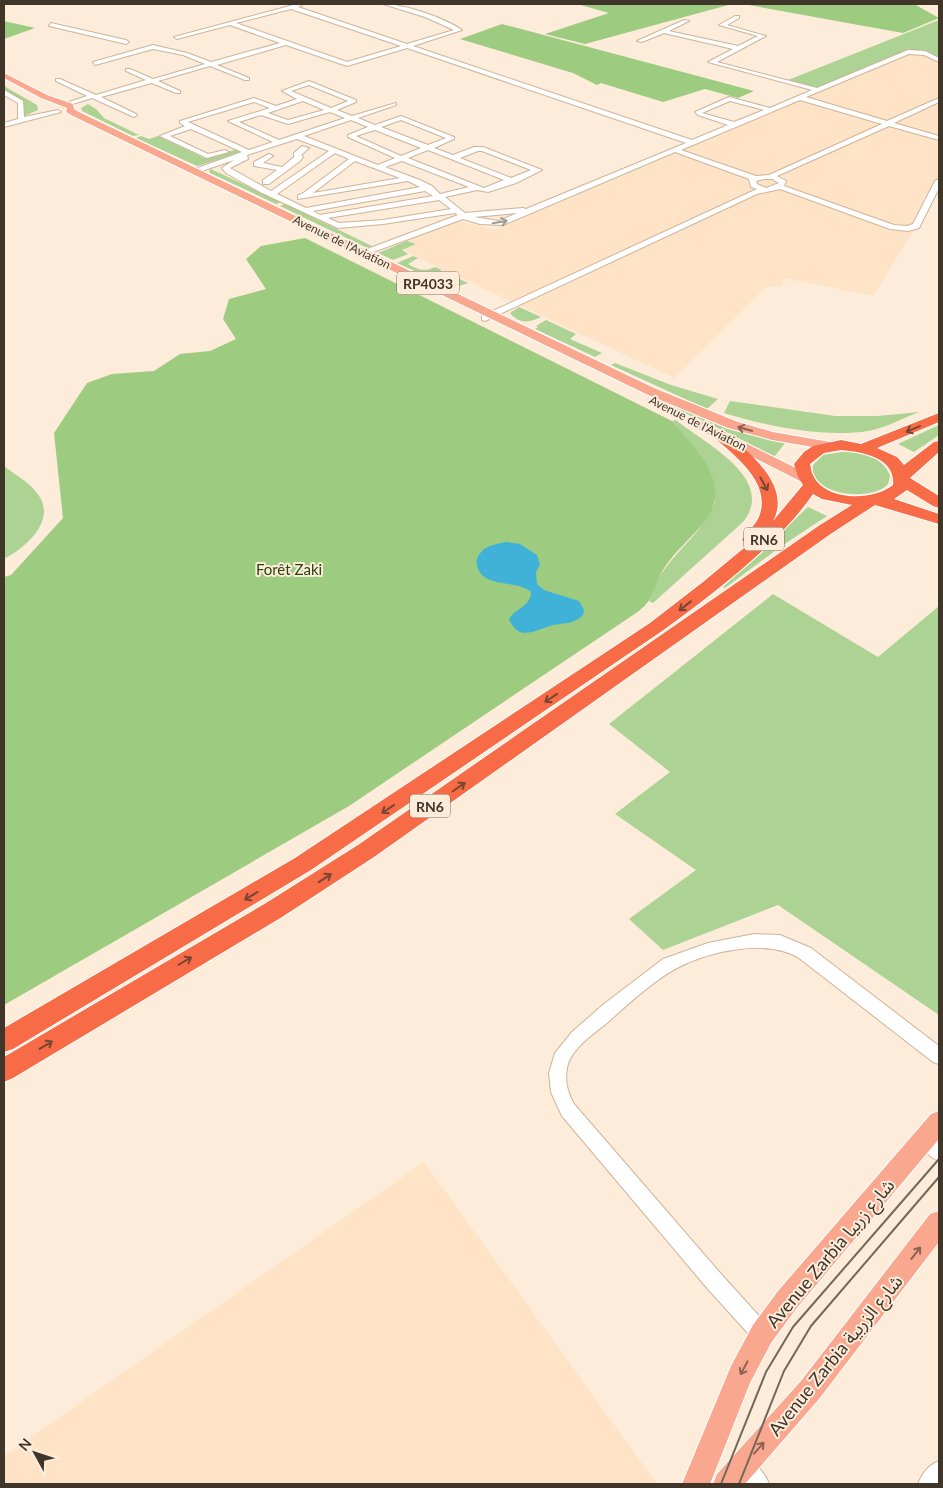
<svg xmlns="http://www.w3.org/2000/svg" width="943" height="1488" font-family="Lato,'Noto Sans Arabic',sans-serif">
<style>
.built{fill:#fee3c7}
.green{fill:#acd393}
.forest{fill:#9dcb7f}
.water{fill:#40b2d8}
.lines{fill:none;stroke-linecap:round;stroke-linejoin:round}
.minor-casing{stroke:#ceb397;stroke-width:2}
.major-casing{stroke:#fff;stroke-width:2}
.highway-casing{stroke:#fff;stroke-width:2}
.minor{fill:#fff;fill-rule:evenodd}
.major{fill:#faa790;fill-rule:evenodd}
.highway{fill:#f76c46;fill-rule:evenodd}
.tram{stroke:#736759;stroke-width:2}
.oneway{stroke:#a09a94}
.oneway2{stroke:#8a6352}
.oneway3{stroke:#774632}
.labels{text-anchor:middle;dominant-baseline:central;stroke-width:4;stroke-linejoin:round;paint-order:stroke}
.far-street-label{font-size:12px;fill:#403529;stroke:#fdecda}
.shield{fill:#fdecda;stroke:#796c5e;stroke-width:1}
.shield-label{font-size:14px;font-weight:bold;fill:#403529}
.park-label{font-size:15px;fill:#26430d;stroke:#fdecda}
.near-street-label{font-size:18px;fill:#403529;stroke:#fdecda}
</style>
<rect width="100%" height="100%" fill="#fdecda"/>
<path class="built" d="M927,51L939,58V190L873,296L784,278L781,287L767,286L674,378L393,246L456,221L495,229L915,52Z
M424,1162L657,1484H4V1456Z"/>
<path class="green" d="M939,20V58C927,51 918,49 904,52L819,88L788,80Z
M4,86L37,105L38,110L24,116L23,101L4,91Z
M88,104L96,109L104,118L139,135L133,136L82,111L81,108Z
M141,136L149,139L158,136L204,158L238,149L243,152L197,166L136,138Z
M211,169L281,202L276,204L210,173L209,171Z
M285,204L372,246L367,248L280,206Z
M407,241L416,244L402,250L408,254L393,260L378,253Z
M413,256L418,258L408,264C419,270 424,272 435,267L442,270L428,277L397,263Z
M447,273L468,283L453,288L433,280Z
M519,307L541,317C529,323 519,324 510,313Z
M546,320L576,334L570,339L602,353L595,357L535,329L538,327L536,326Z
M615,363L671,385L718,399L707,409L611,365Z
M651,396L726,428L786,442L774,457Z
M730,401L835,416H878L919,412C903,418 886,428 868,431C825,438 765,426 724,413Z
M676,420C702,442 778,478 743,522L653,603L649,601C662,556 700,541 715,502L701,457L672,421Z
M939,425V435L914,452L898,444Z
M842,452C860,452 884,457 890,476L888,484C871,503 808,495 813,465L823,455Z
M4,466C14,474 29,482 37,493C58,519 27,547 4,559Z
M808,507L827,516L783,545L725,588L723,587Z
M773,594L878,657L939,606V1015L778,905L663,950L629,919L696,870L615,814L670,772L609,724Z"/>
<path class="forest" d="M577,4H732L585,44L545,34L609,13Z
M743,4H914L939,18L903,33Z
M4,21L35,28L4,39Z
M502,24L754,91L738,98L705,89L663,102L601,83L597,85L573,73L460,39Z
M305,238L672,421C695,449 733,482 706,520C695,534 681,546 670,560C659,573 657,585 649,600C647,604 642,608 639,611L349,806L4,1005V577L11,575L63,518L54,433L87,383L112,374L154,371L180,354L210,351L236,339L223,319L229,299L266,289L246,259L261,246Z"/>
<path class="water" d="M507,542L520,544L537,555L540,565L536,572L537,584L544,590L579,601L584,610L583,615C574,624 566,623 554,625C538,628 519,644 509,619C516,608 531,606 531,592C517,579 483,589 477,566C475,559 479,554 484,549C491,545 498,543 507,542Z"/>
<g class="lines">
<g class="minor-casing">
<path id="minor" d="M297,4L302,5L298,7L407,44L454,30L425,17L383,4C404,4 445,18 462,30L413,46L692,140L728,125L698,115L695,112L729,97L770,108L812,90L708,62L733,49L664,33L642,42L637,41L684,20L689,21L669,31L738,46L758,36L719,25L735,16H739V18L727,25L766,36L717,62L817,88L908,50L925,51L939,58V62L924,55L909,54L806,97L887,121L939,98V102L894,123L939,136V140L889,126L777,176L786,181L784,186L894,225L907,226L913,224L935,181L939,179V188L919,228L908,231L890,229L780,189L757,194L485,321L482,320V316L757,189L751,187L749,179L675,152L503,225L480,224L463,219L365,255H362V251L458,215L455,213L383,224L338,228L262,193L226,173L222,168L234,160L196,173L189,171L242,152L191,129L170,136L208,154L225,150L229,152L207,158L160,136L185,126L180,123V121L254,98L276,106L297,99L282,91L309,81L356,100V102L337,110L352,116L396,103V105L358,118L375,125L401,116L454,137V139L434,148L453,155L474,147H483L542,170L516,183L488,192L477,190L445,197L465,213L523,208L526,209L686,143L407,48L347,66L286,45L217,65L249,78V80H245L210,66L158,81L180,91V93H176L152,83L101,97L136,114L137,115L134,117L92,98L63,107L60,105L87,96L56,81V79H60L96,95L146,80L126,71V69H130L153,79L205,64L183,55L153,49L95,65L93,62L153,45L187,53L211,62L280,43L230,25L177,39L174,37ZM291,9L401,46L347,62L236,23ZM309,85L348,101L331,108L291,91ZM800,100L882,124L769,175L756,176L681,150ZM303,101L324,110L288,120L268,113ZM730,101L764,110L734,122L702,113ZM254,102L270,108L228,121L273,142L249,150L188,122ZM330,112L345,118L279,140L239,122L261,115L288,124ZM351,120L368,127L348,135V137L395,158L378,165L304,136ZM401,120L446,138L428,145L381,127ZM375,130L421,148L401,156L356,136ZM297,139L329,151L271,191L230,168L248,159L247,155ZM428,150L504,180L484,188L408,158ZM478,151H482L531,170L511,178L460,158ZM335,153L349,159L302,194L298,195V199L408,181L420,187L306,208L277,194ZM355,161L400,178L313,193ZM402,161L469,187L440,194L432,186L420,180L385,167ZM764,179H772L779,183L766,188L757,184L756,181ZM425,191L433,196L320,215L313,211ZM439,200L451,209L383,220L339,223L328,218ZM517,213L499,221L474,217Z
M51,23L126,40L129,42L126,44L49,26Z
M4,90L23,101L24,117L58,110L61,112L4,127V123L18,119V103L4,95Z
M302,146L309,148L301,155L303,157L300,161L269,184H263V180L277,170L254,166V162L269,154L273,156L263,163L282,167L294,157V153Z
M754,934L780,935L811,948L939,1046V1064L933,1062L799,958C767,938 708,951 675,969C652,982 627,1005 607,1023C594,1033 573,1048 568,1064C564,1078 567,1092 574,1104L721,1274L769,1327L772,1334L769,1341L762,1344L755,1341L707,1288L562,1116L551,1092L549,1073L555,1053L572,1032L604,1004L663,959L708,943Z
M926,1129L932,1132L939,1139V1161C929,1157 921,1148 917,1138L920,1132Z
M742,1457C754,1462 765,1472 769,1484H743L734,1476L731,1468L734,1460Z
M939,1461V1484H918C922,1474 928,1465 939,1461Z"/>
</g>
<g class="major-casing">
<path id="major" d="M4,73L47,95L73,104L74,109L79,112L654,388L738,422L773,432L830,442L837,446L830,450L772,440L728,428L646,394L73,116L66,112L67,108L41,98L4,78Z
M693,417L810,475L812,478L805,482L800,481L688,424L687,421Z
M939,1111V1139L796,1309L771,1343L750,1383L710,1484H682L731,1366L753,1325L778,1291L931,1114Z
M939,1211V1242L819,1399L745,1484H713L717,1474L801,1381L930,1214Z"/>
</g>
<g class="highway-casing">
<path id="highway" d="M939,413V422L877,448L897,457L904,465L934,442L939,441V452L910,478L939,496V508L933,506L907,490L894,499L939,514V524L875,505L832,533L374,857L282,917L13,1078L4,1082V1057L266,903L358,845L820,525L852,505L822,499L813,494C779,544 712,595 662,631L311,870L13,1049L4,1052V1028L295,858L650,623L703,582L744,548L747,544L742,540C747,532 757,524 760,514C770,482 736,457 715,438L712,435L715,432H725C749,452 792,486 773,521L803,485L798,477L794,464L804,452L813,446L841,440L861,444ZM841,450C863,452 896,458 893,485C874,501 825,502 813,475C811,472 811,468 810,464L824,453Z"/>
</g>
<use href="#minor" class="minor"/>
<use href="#major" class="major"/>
<use href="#highway" class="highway"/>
<path class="tram" d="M721,1484L766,1372L793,1327L939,1159
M739,1484L784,1371L811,1326L939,1177"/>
</g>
<defs><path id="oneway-shaft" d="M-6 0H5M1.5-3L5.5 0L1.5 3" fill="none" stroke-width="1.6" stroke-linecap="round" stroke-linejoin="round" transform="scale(1.25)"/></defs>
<use class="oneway" href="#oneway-shaft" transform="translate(500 222) rotate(-10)"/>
<g class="oneway2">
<use href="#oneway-shaft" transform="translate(745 429) rotate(-164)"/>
<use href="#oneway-shaft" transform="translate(916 1253) rotate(-52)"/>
<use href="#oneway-shaft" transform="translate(744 1368) rotate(118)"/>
<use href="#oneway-shaft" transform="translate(759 1448) rotate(-49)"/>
</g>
<g class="oneway3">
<use href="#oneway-shaft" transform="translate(913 429) rotate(157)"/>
<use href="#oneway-shaft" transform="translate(764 484) rotate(61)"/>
<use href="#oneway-shaft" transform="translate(685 606) rotate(142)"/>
<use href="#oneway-shaft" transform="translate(551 698) rotate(146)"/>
<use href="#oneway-shaft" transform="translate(459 787) rotate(-35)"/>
<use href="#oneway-shaft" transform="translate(388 809) rotate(146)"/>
<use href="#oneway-shaft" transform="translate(325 878) rotate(-33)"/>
<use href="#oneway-shaft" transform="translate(251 896) rotate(149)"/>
<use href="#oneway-shaft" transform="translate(185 961) rotate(-30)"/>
<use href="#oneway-shaft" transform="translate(46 1045) rotate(-31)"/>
</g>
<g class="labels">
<g class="far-street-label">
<text transform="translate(342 242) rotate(26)">Avenue de l'Aviation</text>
<text transform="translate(698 423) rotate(27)">Avenue de l'Aviation</text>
</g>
<g class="shield">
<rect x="397" y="271.5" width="62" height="23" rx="4"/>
<rect x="744" y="527.5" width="40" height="23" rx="4"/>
<rect x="410" y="794.5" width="40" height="23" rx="4"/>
</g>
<g class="shield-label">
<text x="428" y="283">RP4033</text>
<text x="764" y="539">RN6</text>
<text x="430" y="806">RN6</text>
</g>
<g class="park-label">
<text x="289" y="569">Forêt Zaki</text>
</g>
<g class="near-street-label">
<text transform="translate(830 1253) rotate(-50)">Avenue Zarbia شارع زربيا</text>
<text transform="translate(835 1355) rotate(-51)">Avenue Zarbia شارع الزربية</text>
</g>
</g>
<rect width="943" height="1488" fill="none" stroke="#403529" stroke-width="10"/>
<g transform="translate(35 1453) rotate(310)" stroke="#fdecda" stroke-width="4" paint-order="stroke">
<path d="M0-4L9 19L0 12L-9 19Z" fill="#403529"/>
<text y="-8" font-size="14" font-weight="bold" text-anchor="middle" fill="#403529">N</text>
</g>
</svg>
